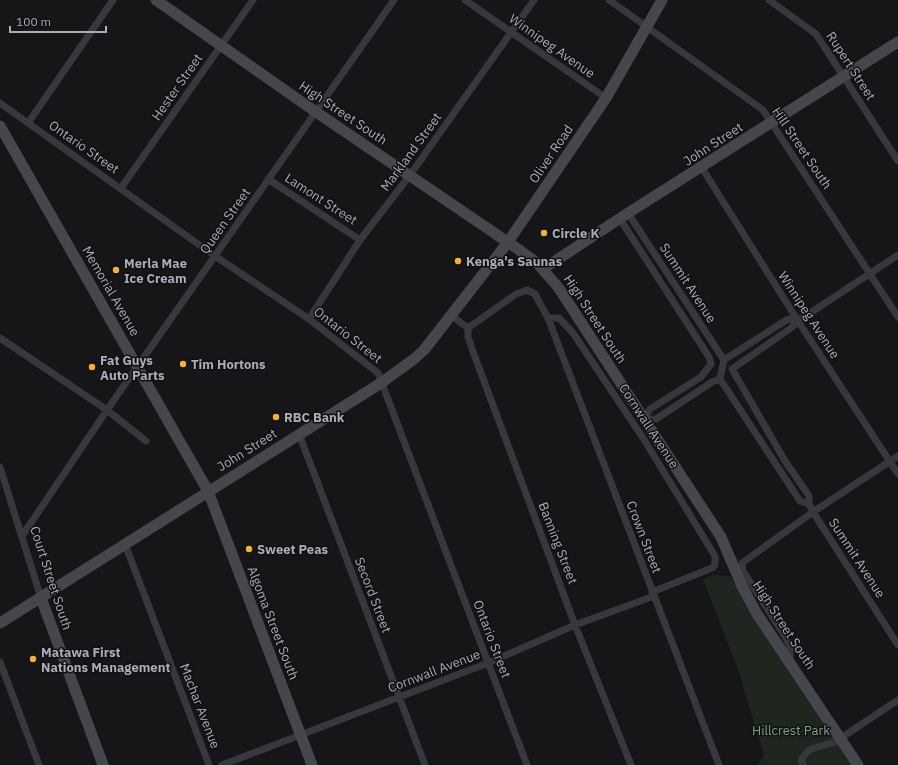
<svg xmlns="http://www.w3.org/2000/svg" width="898" height="765" font-family="'IBM Plex Sans',sans-serif">
<style>
.green{fill:#1e261f}
.lines{fill:none;stroke-linecap:round;stroke-linejoin:round}
.street{stroke:#37383d;stroke-width:7}
.secondary{stroke:#45474d;stroke-width:11}
.poi-dot{fill:#f2b134;stroke:#111113;stroke-width:1.5}
.labels{text-anchor:middle;dominant-baseline:central;stroke-width:3;stroke-linejoin:round;paint-order:stroke}
.street-label{font-size:13px;fill:#a8adb8;stroke:#111113}
.poi-label{font-size:13px;font-weight:bold;fill:#a8adb8;stroke:#111113;text-anchor:start}
.park-label{font-size:13px;fill:#7fa381;stroke:#111113}
</style>
<rect width="100%" height="100%" fill="#161618"/>
<path class="green" d="M714,575L730,576L759,626L854,765H758L764,755L738,669L703,579Z"/>
<g class="lines">
<path class="street" d="M465,0L606,98
M609,0L763,110L898,317
M769,0L816,34L898,161
M0,103L215,256L309,319L378,373L527,765
M28,123L113,0
M702,168L798,321L898,474
M268,179L360,240
M121,188L253,0
M628,213L724,360L788,319L798,321
M620,219L709,357L711,364L701,377L650,409L644,420
M898,255L798,321L791,328L732,369L785,461L809,496V504L813,512L898,645
M452,316L468,328
M548,318H559L573,333L643,438L715,556V565L712,568L652,592
M309,319L360,240L410,175L534,0
M468,328L516,294L527,290L535,294L548,318L719,765
M468,328V337L475,357L575,625L631,765
M0,338L107,410L146,441
M720,379L800,501L809,504
M720,379L724,360
M644,420L656,419L712,382L720,379
M299,434L425,765
M0,467L41,598
M22,536L107,410L394,0
M125,544L209,765
M790,661V648L786,638L743,571L742,563L813,512L898,456
M0,662L39,765
M222,765L488,663L575,625L654,596
M803,765L801,760L807,752L811,749L835,742L898,700"/>
<path class="secondary" d="M156,0L316,112L515,247L537,263L558,287L721,537L742,586L757,614L858,765
M0,126L208,491L312,765
M543,269L628,213L898,42
M41,598L103,765
M0,623L381,383L414,359L424,350L508,242L606,98L662,0"/>
</g>
<g class="poi-dot">
<circle cx="544" cy="233" r="4"/>
<circle cx="458" cy="261" r="4"/>
<circle cx="116" cy="270" r="4"/>
<circle cx="183" cy="364" r="4"/>
<circle cx="92" cy="367" r="4"/>
<circle cx="276" cy="417" r="4"/>
<circle cx="249" cy="549" r="4"/>
<circle cx="33" cy="659" r="4"/>
</g>
<g class="labels">
<g class="street-label">
<text transform="translate(552 46) rotate(35)">Winnipeg Avenue</text>
<text transform="translate(851 66) rotate(57)">Rupert Street</text>
<text transform="translate(177 87) rotate(-55)">Hester Street</text>
<text transform="translate(343 113) rotate(34)">High Street South</text>
<text transform="translate(713 144) rotate(-33)">John Street</text>
<text transform="translate(84 147) rotate(35)">Ontario Street</text>
<text transform="translate(802 148) rotate(56)">Hill Street South</text>
<text transform="translate(411 152) rotate(-54)">Markland Street</text>
<text transform="translate(551 154) rotate(-56)">Oliver Road</text>
<text transform="translate(321 199) rotate(33)">Lamont Street</text>
<text transform="translate(225 221) rotate(-55)">Queen Street</text>
<text transform="translate(688 283) rotate(57)">Summit Avenue</text>
<text transform="translate(111 291) rotate(60)">Memorial Avenue</text>
<text transform="translate(809 315) rotate(57)">Winnipeg Avenue</text>
<text transform="translate(595 319) rotate(57)">High Street South</text>
<text transform="translate(348 335) rotate(38)">Ontario Street</text>
<text transform="translate(649 426) rotate(57)">Cornwall Avenue</text>
<text transform="translate(247 450) rotate(-32)">John Street</text>
<text transform="translate(644 537) rotate(69)">Crown Street</text>
<text transform="translate(558 543) rotate(69)">Banning Street</text>
<text transform="translate(857 558) rotate(57)">Summit Avenue</text>
<text transform="translate(51 578) rotate(72)">Court Street South</text>
<text transform="translate(373 595) rotate(69)">Secord Street</text>
<text transform="translate(273 623) rotate(69)">Algoma Street South</text>
<text transform="translate(784 625) rotate(57)">High Street South</text>
<text transform="translate(492 639) rotate(69)">Ontario Street</text>
<text transform="translate(434 671) rotate(-21)">Cornwall Avenue</text>
<text transform="translate(200 706) rotate(69)">Machar Avenue</text>
</g>
<g class="poi-label">
<text x="552" y="233">Circle K</text>
<text x="466" y="261">Kenga's Saunas</text>
<text x="124" y="263">Merla Mae<tspan x="124" dy="15">Ice Cream</tspan></text>
<text x="100" y="360">Fat Guys<tspan x="100" dy="15">Auto Parts</tspan></text>
<text x="191" y="364">Tim Hortons</text>
<text x="284" y="417">RBC Bank</text>
<text x="257" y="549">Sweet Peas</text>
<text x="41" y="652">Matawa First<tspan x="41" dy="15">Nations Management</tspan></text>
</g>
<g class="park-label">
<text x="791" y="730">Hillcrest Park</text>
</g>
</g>
<path d="M10 26v6h96v-6" fill="none" stroke="#a8adb8" stroke-width="2"/>
<text x="16" y="26" font-size="12" fill="#a8adb8" stroke="#111113" stroke-width="3" paint-order="stroke">100 m</text>
</svg>
